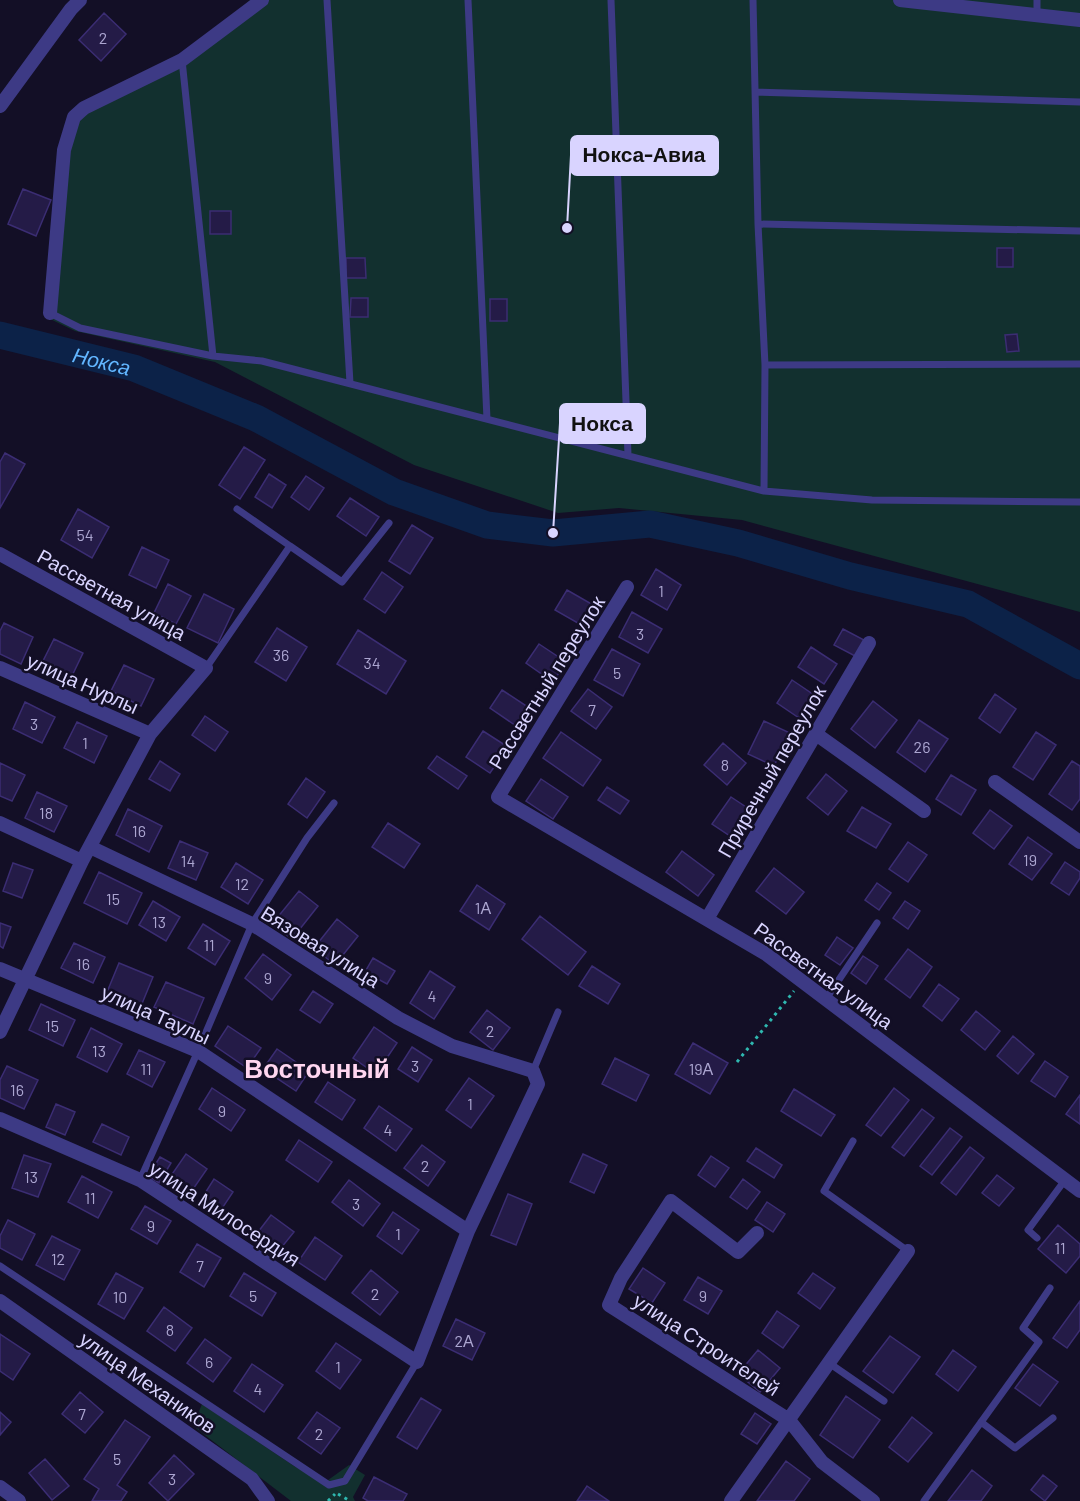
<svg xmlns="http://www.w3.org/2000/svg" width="1080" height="1501" font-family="Barlow,sans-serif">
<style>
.green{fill:#12302f}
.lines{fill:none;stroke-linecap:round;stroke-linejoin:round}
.river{stroke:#0c2248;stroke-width:27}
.building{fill:#241b47;stroke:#3b2d73;stroke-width:1.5}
.path{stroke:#2fb8b0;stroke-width:3;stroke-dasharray:3 4.5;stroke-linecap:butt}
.service{stroke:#3d3a85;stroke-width:7}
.minor{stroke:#3d3a85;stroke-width:14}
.labels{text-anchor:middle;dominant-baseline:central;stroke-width:5;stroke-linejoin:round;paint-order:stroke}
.number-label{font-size:16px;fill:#aca6d1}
.street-label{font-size:20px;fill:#d9d4ff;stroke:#130f26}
.water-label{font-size:21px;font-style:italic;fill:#62b6ff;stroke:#130f26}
.district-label{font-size:26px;font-weight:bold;fill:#ffd6f0;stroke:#130f26}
.leader{fill:none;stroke:#d9d4ff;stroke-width:2}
.callout-dot{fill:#d9d4ff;stroke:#130f26;stroke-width:2}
.callout{fill:#d9d4ff;stroke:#d9d4ff;stroke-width:2}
.callout-label{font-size:21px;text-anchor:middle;font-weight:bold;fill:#111}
</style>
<rect width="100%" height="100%" fill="#130f26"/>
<path class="green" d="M250,0H1080V612L742,520L619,508L558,513L414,465L215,362L75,331L46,317L72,114L175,59L206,38Z
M202,1404L294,1466L324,1483L349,1465L365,1475L353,1497L355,1501H291L193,1426Z"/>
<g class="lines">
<path class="river" id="s1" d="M0,335L134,368L256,418L394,492L487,525L553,533L650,524L738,543L850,576L968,604L1080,666"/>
</g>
<path class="building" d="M104,13L126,34L101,61L79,40Z
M23,189L51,200L36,236L8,224Z
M210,211H231V234H210Z
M997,248H1013V267H997Z
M346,258H365L366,278H346Z
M351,298H368V317H350Z
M490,299H507V321H490Z
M1017,334L1019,351L1007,352L1005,335Z
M244,447L265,460L240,499L219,485Z
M5,453L25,464L0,508V462Z
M269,474L286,485L272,508L255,497Z
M306,476L324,488L309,510L291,497Z
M350,498L379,517L366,536L337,516Z
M78,509L109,527L92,558L61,540Z
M412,525L433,538L410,574L389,561Z
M142,547L169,560L156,588L129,575Z
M656,569L681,585L667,610L641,595Z
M382,572L403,587L385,613L364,599Z
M168,584L191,596L176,624L154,613Z
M567,590L595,606L583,626L555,610Z
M204,594L234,609L218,643L187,628Z
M632,612L662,629L648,653L619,637Z
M4,623L33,637L21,664L0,654V631Z
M277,628L307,647L286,681L255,662Z
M843,629L864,640L855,656L834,645Z
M358,630L406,661L386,694L337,664Z
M54,639L83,653L70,680L41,665Z
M539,644L566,662L553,682L526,663Z
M811,647L837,664L824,684L798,667Z
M612,649L640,664L623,696L594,680Z
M124,665L154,679L141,706L111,691Z
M792,680L817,697L802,720L777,703Z
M588,689L612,707L596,729L571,711Z
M502,690L534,711L522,730L490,708Z
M995,694L1016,709L1000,733L979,718Z
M873,701L897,720L875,748L851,729Z
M25,702L55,717L42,743L13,729Z
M205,716L228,732L215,751L192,735Z
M919,720L948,739L925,772L897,752Z
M764,721L790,733L774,766L748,754Z
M77,722L107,736L94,763L64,748Z
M483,731L508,747L490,773L466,757Z
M561,732L601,760L583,786L543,758Z
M1036,732L1056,745L1033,780L1013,767Z
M723,743L746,763L727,785L704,765Z
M437,756L467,776L458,789L428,768Z
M160,761L180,774L170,791L149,779Z
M1072,761L1080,766V799L1072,810L1049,794Z
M0,763L25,775L12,801L0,796Z
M826,774L847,791L828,815L807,798Z
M951,775L976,790L961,815L936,799Z
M306,778L325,792L307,818L288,804Z
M541,779L568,797L553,819L526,801Z
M607,787L629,801L620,814L598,800Z
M37,792L67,806L54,832L25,818Z
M731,797L752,811L733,838L712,824Z
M862,807L891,824L876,848L847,831Z
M128,809L162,826L149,852L116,835Z
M990,810L1012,826L994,849L973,833Z
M388,823L420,844L404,868L372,847Z
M1028,837L1052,854L1032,880L1009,864Z
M180,841L208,853L196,880L168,868Z
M908,842L927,855L908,882L889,869Z
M682,851L714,875L698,896L666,872Z
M1065,862L1080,872V878L1069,895L1051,883Z
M13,863L33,870L22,898L3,891Z
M236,863L263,880L248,904L221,887Z
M774,868L804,892L786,914L756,891Z
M99,872L142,893L127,924L84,903Z
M877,883L891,893L879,910L865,900Z
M477,885L505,904L489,930L460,911Z
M299,891L318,906L292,939L272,924Z
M153,901L180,917L166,941L139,925Z
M905,901L920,911L908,929L893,918Z
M540,916L586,952L568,975L522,939Z
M337,919L358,936L335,965L314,948Z
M0,923L11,927L3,948L0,946Z
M203,924L230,941L215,965L188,948Z
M837,937L853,948L840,965L825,955Z
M74,943L105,957L93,983L61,968Z
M908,949L932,967L910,998L885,979Z
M263,954L291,975L272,1000L245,978Z
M863,956L878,966L866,984L851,973Z
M373,958L395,971L387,984L365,972Z
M119,963L153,977L141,1006L107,992Z
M592,966L620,984L608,1004L579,986Z
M430,971L455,987L434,1019L410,1003Z
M166,982L204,998L193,1024L154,1007Z
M939,984L959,999L942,1021L923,1006Z
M313,991L333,1004L320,1023L300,1010Z
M41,1004L75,1020L63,1046L29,1030Z
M487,1010L510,1028L493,1050L470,1032Z
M976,1011L1000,1031L985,1050L961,1030Z
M228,1026L261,1048L247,1068L215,1046Z
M374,1027L397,1043L376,1074L353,1058Z
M91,1028L122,1044L107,1072L77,1057Z
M1013,1036L1034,1054L1018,1074L997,1056Z
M693,1043L728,1063L710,1094L675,1074Z
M412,1047L432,1060L418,1082L398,1069Z
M277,1049L309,1071L296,1091L263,1069Z
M139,1050L165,1062L152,1087L127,1074Z
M615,1058L649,1075L636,1101L602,1084Z
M1045,1061L1068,1077L1055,1097L1031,1081Z
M7,1066L38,1080L24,1109L0,1098V1080Z
M469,1078L494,1096L471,1128L446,1110Z
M328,1082L355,1100L342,1120L315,1102Z
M212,1088L245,1110L231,1131L199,1109Z
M894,1088L909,1100L881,1136L866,1125Z
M794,1089L835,1115L821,1136L781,1111Z
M1080,1095V1124L1066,1114Z
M56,1104L75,1112L65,1135L46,1127Z
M379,1106L412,1129L396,1151L364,1128Z
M922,1109L934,1118L904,1156L892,1147Z
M102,1124L129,1137L121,1155L93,1142Z
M950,1128L962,1137L932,1175L920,1166Z
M299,1140L332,1162L318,1182L286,1160Z
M422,1145L445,1162L428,1186L404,1168Z
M970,1147L984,1158L956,1195L941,1183Z
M756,1148L782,1165L774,1178L747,1161Z
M186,1154L207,1169L189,1195L168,1180Z
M583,1154L607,1165L594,1193L570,1182Z
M24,1155L51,1164L38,1197L12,1188Z
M711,1156L729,1168L715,1187L698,1175Z
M160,1157L171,1163L159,1183L148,1176Z
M997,1175L1014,1188L999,1206L982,1193Z
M82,1176L112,1192L98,1218L68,1202Z
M214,1179L233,1192L219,1213L200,1201Z
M743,1179L760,1192L747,1209L730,1197Z
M349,1180L380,1204L363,1226L332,1202Z
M508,1194L532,1204L516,1245L491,1235Z
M767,1202L785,1214L773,1232L755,1220Z
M145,1206L171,1221L157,1244L131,1229Z
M393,1212L419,1230L402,1254L377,1236Z
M271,1215L294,1232L277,1253L255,1236Z
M8,1220L35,1234L22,1260L0,1248V1236Z
M1058,1225L1080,1244V1256L1066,1273L1038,1249Z
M52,1236L80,1250L64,1280L36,1265Z
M315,1237L342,1256L325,1280L298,1262Z
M197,1244L221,1258L204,1287L180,1272Z
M643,1268L665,1283L652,1303L629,1289Z
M371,1270L398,1292L380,1315L352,1293Z
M116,1273L143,1288L124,1319L98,1304Z
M244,1273L276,1293L262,1316L230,1296Z
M813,1273L835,1288L820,1309L798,1293Z
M698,1277L722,1291L708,1314L684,1300Z
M1080,1301V1330L1067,1348L1053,1338Z
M164,1307L192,1328L175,1351L147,1331Z
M777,1311L799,1326L783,1348L762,1333Z
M456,1319L485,1333L472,1360L443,1346Z
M0,1334L30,1354L13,1380L0,1371Z
M890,1336L920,1357L893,1393L863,1371Z
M205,1339L231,1358L213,1382L187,1363Z
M336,1343L361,1360L340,1389L316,1371Z
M758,1350L780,1368L760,1392L738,1374Z
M953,1350L976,1367L958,1391L936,1374Z
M252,1364L283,1385L264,1412L234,1391Z
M1033,1364L1058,1382L1040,1406L1015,1388Z
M80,1392L103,1412L85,1433L62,1414Z
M846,1396L880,1420L853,1458L820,1435Z
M421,1398L441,1410L417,1449L397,1437Z
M0,1412L11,1422L0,1435Z
M317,1412L340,1428L321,1454L298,1438Z
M755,1413L771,1424L757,1444L741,1434Z
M912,1417L932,1433L908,1462L889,1447Z
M125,1420L150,1437L117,1485L127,1492L121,1501H92L99,1489L84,1479Z
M174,1455L194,1474L168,1501L149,1483Z
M45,1459L69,1486L52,1500L29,1473Z
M786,1461L810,1479L794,1501H757Z
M972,1470L992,1486L981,1501H948Z
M1043,1475L1057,1486L1045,1501L1031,1490Z
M374,1477L407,1494L403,1501H368L363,1498Z
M587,1486L609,1501H577Z"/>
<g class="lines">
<path class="path" d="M737,1062L794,991
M338,1494L350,1501
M328,1501L335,1494"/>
<path class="service" d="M327,0L350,383
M468,0L487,419
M611,0L628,455
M753,0L758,224L765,365L764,491
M1037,16V0
M182,60L213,356
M755,92L1080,102
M758,224L1080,231
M50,313L80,328L213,356L262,361L764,491L872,500L1080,502
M765,365L1080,364
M237,509L290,546
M206,668L290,546L342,582L389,523
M826,999L877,923
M533,1071L558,1012
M853,1141L824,1191L908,1251
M140,1180L198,1051L252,924L307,838L334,803
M1037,1238L1028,1230L1065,1180
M0,1266L329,1485L345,1481L417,1362
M829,1363L884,1401
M981,1422L1015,1448L1053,1418
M924,1501L1039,1342L1023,1328L1050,1288"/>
<path class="minor" d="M900,0L1080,20
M0,106L71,9L80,0
M50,313L64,150L74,117L84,108L182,60L262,0
M0,554L206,668L150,734L82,861L0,1032
M627,587L498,797L766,954L1080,1191
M0,668L150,734
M816,734L924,811
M995,782L1080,842
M0,823L82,861
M707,919L869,643
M0,969L198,1051L468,1231
M0,1119L140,1180L417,1362L468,1231L538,1084L533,1071L452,1046L398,1018L252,924L90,847
M757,1233L738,1252L671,1201L621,1278L609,1305L789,1420L822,1462L873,1501
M0,1301L252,1479L268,1501
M0,1487L19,1501
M731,1501L908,1251"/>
</g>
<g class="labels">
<g class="number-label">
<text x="103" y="37">2</text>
<text x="85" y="534">54</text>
<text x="661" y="590">1</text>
<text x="640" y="633">3</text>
<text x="281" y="654">36</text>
<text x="372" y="662">34</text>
<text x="617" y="672">5</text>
<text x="592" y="709">7</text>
<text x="34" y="723">3</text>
<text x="85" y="742">1</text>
<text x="922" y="746">26</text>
<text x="725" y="764">8</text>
<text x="46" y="812">18</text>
<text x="139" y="830">16</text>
<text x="1030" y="859">19</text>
<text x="188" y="860">14</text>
<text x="242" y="883">12</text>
<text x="113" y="898">15</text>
<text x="483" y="907">1А</text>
<text x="159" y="921">13</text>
<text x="209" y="944">11</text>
<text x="83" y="963">16</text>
<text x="268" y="977">9</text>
<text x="432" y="995">4</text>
<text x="52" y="1025">15</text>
<text x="490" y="1030">2</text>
<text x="99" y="1050">13</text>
<text x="415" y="1065">3</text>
<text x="146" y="1068">11</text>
<text x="701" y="1068">19А</text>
<text x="17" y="1089">16</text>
<text x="470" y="1103">1</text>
<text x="222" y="1110">9</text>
<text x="388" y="1129">4</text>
<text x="425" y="1165">2</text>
<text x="31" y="1176">13</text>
<text x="90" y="1197">11</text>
<text x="356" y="1203">3</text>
<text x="151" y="1225">9</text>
<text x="398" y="1233">1</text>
<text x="1060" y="1247">11</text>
<text x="58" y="1258">12</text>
<text x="200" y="1265">7</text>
<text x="375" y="1293">2</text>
<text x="253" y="1295">5</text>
<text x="703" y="1295">9</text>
<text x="120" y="1296">10</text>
<text x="170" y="1329">8</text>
<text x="464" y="1340">2А</text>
<text x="209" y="1361">6</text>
<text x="338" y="1366">1</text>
<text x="258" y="1388">4</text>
<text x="82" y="1413">7</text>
<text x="319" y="1433">2</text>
<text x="117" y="1458">5</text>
<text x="172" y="1478">3</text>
</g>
<g class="street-label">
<text transform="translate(112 594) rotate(29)">Рассветная улица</text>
<text transform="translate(546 682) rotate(-58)">Рассветный переулок</text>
<text transform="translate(83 683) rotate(24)">улица Нурлы</text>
<text transform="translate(771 771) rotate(-60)">Приречный переулок</text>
<text transform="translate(321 946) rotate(32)">Вязовая улица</text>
<text transform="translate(824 975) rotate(36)">Рассветная улица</text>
<text transform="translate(156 1014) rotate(24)">улица Таулы</text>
<text transform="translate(225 1213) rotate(33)">улица Милосердия</text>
<text transform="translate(707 1344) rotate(33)">улица Строителей</text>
<text transform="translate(148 1382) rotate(35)">улица Механиков</text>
</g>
<g class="water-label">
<text stroke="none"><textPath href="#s1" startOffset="105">Нокса</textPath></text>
</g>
<g class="district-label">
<text x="317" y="1067">Восточный</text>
</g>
</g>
<path class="leader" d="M567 228L571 155M553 533L560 423"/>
<g class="callout-dot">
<circle cx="567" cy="228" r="6"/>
<circle cx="553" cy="533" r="6"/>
</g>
<g class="callout">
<rect x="571" y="136" width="147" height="39" rx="6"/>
<rect x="560" y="404" width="85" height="39" rx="6"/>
</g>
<g class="callout-label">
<text x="644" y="162">Нокса-Авиа</text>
<text x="602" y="431">Нокса</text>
</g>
</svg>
